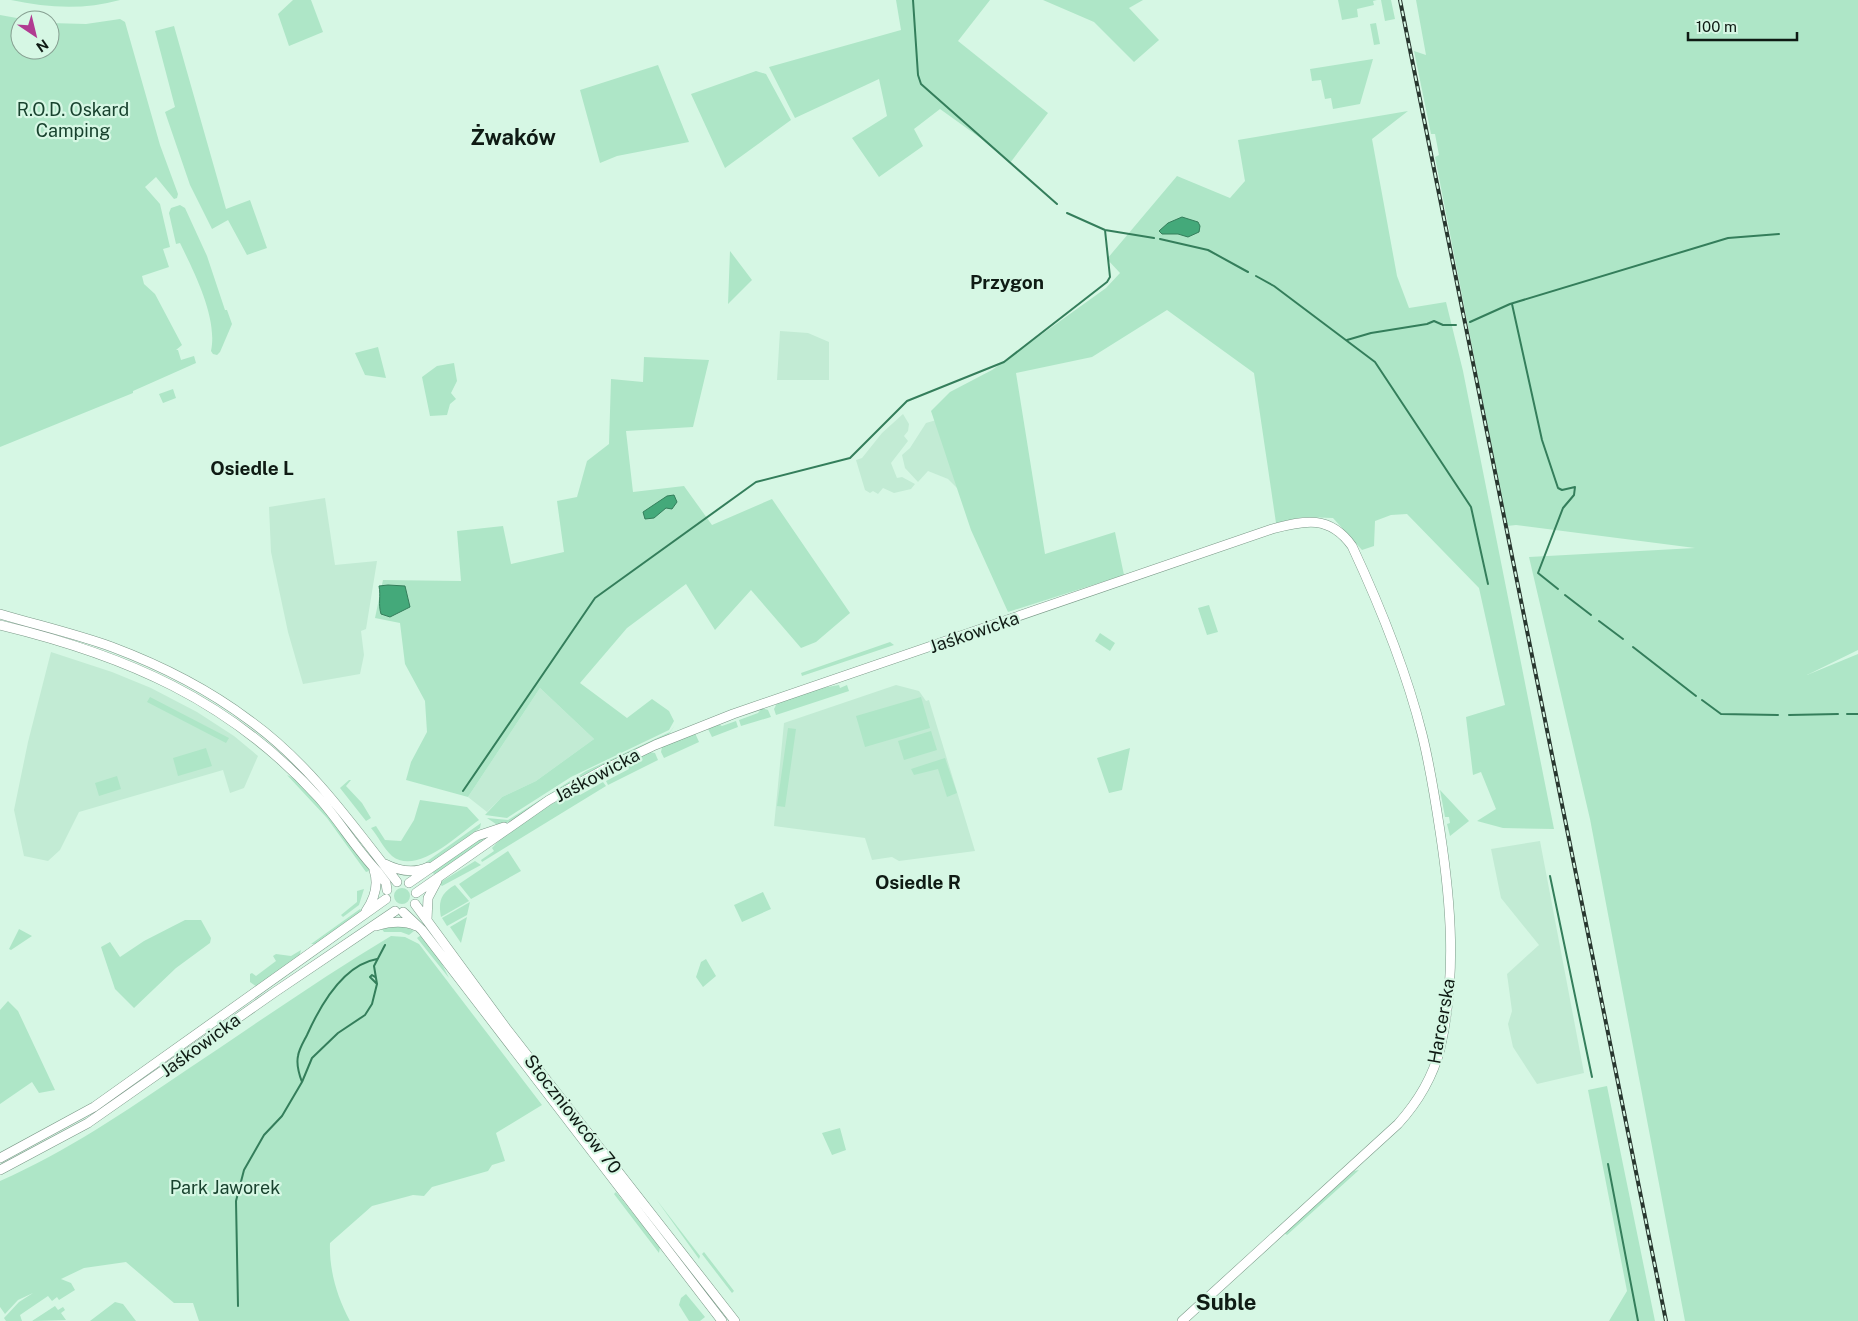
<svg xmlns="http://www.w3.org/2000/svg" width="1858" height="1321" font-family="'Public Sans',sans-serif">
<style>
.built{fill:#c2ebd4}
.green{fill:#aee6c7}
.water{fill:#44a97a;stroke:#347e5b}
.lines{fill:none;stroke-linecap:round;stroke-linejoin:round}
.stream{stroke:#347e5b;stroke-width:2}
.tertiary-casing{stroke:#7a9887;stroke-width:10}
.tertiary{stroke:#fff;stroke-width:9}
.rail-casing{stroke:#28372f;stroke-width:4}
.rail{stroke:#d6f7e4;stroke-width:2;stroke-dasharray:5.5;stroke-linecap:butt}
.labels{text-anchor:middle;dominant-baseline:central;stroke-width:4.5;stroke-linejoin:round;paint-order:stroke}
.park-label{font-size:18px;fill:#18422e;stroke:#d6f7e4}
.street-label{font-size:18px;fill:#0f1b14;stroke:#d6f7e4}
.neighbourhood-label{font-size:19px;font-weight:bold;fill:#0f1b14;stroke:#d6f7e4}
.district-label{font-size:22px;font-weight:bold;fill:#0f1b14;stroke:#d6f7e4}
</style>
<rect width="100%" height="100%" fill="#d6f7e4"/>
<path class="built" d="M780,331L808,333L829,342V380H777Z
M903,414L909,424L908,431L904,436L908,441L891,463L897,478L902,477L915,484L911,489L894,493L883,488L878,494L873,491L870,493L865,490L856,460L862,458L882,433Z
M947,417L973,504L948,479L928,471L918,482L905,468L902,455L910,448L926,423Z
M325,498L335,565L377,561L366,629L361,631L364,655L360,674L303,684L288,632L271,552L269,507Z
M51,652L112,672L151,688L197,712L234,736L258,756L244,788L230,793L223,770L79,812L60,850L48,861L24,856L14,810L28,742Z
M896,685L919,691L926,701L929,700L975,851L899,861L892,857L872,860L865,838L774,826L784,723Z
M540,688L594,739L536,781L502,797L487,812L468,797Z
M1540,841L1584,1073L1537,1084L1513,1047L1508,1024L1512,1011L1507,974L1539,945L1501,898L1491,849Z"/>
<path class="green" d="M11,0H120C84,10 48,8 11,0Z
M293,0H311L323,32L289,46L278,14Z
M896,0H990L958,41L1048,113L1010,163L979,137L940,109L914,129L923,146L879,177L852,138L887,116L879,79L795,118L769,67L901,30Z
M1043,0H1143L1129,8L1159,40L1134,62L1094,22Z
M1338,0H1377L1373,1L1374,5L1357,9L1358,17L1342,20Z
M1381,0H1391L1395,19L1385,21Z
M1416,0H1858V650L1807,675L1858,654V1321H1685L1590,819L1529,557L1695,548L1516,525L1507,526L1435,157L1439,155L1435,134H1431L1414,51L1426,55Z
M0,15L28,20H20V50H50V23L86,24L120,19L125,22L160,145L178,194L177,198L174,199L156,177L145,187L160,204L170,247L163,249L169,267L142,276L144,284L155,294L182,345L176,350H178L181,360L194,356L196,363L133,391V393L0,447Z
M1376,23L1380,44L1374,45L1370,24Z
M174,26L226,209L250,200L267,248L247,255L228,220L212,229L190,185L165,112L175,107L155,31Z
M1373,59L1360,104L1333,109L1331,98L1325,99L1321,80L1312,81L1310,69Z
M658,65L689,142L617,156L600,163L580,90Z
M756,71L766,74L791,120L725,168L691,94Z
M1408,111L1372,139L1397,276L1409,308L1446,302L1463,371L1554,829L1503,828L1477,821L1496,809L1481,772L1473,775L1466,717L1505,705L1479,588L1407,514L1391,515L1375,521L1374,546L1362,550L1333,518L1303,517L1276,523L1254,373L1167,310L1092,357L1016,373L1045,554L1115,532L1124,575L1008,612L971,530L931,411L950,392L992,370L1106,288L1120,273L1107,259L1177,176L1230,198L1245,181L1238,140Z
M180,205L185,208L207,256L225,310H227L232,324L220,352L217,355L213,354L211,351C218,318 194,272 180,243L176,244L169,213L171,208Z
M730,251L752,280L728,304Z
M378,347L386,378L365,375L355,353Z
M644,357L709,360L693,427L626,431L633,492L684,486L712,525L772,499L850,613L816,642L801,648L751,590L715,630L686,584L627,628L580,683L627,718L652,699L669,711L674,721L669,730L571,777L507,818L485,815L502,797L536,781L594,739L540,688L468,797L406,780L411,762L427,732L425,701L405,664L400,623L375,618L383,580L461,581L457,531L503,526L511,564L564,552L557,501L577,497L587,461L609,444L611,379L643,382Z
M454,363L457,381L451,393L456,399L450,404L447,415L430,416L422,377L437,366Z
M173,389L176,398L163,403L159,394Z
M1209,605L1218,632L1207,635L1198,608Z
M1100,633L1115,643L1110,651L1095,641Z
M890,642L894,645L802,676L801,673Z
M839,685L840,688L847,685L849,691L776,715L774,709L777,703L822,688Z
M150,697L229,738L226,743L147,702Z
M921,697L930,728L865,747L856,716Z
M762,708L768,710L771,717L741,726L739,720L758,713Z
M736,721L738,727L712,737L708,729L718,724L722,726Z
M675,725L669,734L586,774L505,824H496L487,818L508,820L586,771L670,732Z
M788,728L796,729L785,807L777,806Z
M931,731L937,750L904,760L898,741Z
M695,733L699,742L664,758L661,752L662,747Z
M206,748L212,766L178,776L173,758Z
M1130,748L1122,790L1109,793L1097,758Z
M649,752L655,753L658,760L608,785L606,781L629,769L626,763Z
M945,758L957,793L947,797L938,769L914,775L911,769Z
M287,775C305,781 357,852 372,870L366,872L327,818Z
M117,776L121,789L99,796L95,783Z
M349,780H351L346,786L362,803L371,818L366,821L340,788Z
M603,782L606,786L482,862L481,860L494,851L492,848C514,823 548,806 576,788L580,795Z
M1440,790L1469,821L1450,836L1447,824L1450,823L1449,817H1445Z
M420,800L467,807L479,820C459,834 417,876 392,856C384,849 378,836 371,828L376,826L385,840L401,841L414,820Z
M481,823L480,828L428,865L426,862Z
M486,838L435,876L432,871L476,840Z
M508,851L521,871L471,899L459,884Z
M475,861L481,865L442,886L439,883Z
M455,885L469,901L441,917C438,901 441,893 455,885Z
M394 896a8 8 0 1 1 16 0a8 8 0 1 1-16 0Z
M364,889L359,905L343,917L341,915L357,902V891Z
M763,892L771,909L742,922L734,905Z
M470,902L467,915L447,926L442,918Z
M360,909L362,911L317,944H311Z
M467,917L461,943L450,927Z
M185,920H201L211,938L210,943L176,968L134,1008L115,989L101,947L110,942L120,957L144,941Z
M380,926H404L414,931L409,935L401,932H384Z
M19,929L32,936L11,950L9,949Z
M421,935L441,962L449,978L417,938Z
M391,936L405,937L419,944L542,1105L496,1133L505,1161L492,1165L488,1171L432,1187L424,1196L413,1195L372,1206L330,1243C329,1270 337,1297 350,1321H199L193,1303H174L126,1262L84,1268L61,1279L71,1283L75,1290L59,1300L57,1297L52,1301L48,1296L20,1315L22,1321H6L4,1318L19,1302L33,1293L18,1300L5,1314L0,1307V1181C66,1152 126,1111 185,1071C254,1025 321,978 391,936Z
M301,950L299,958L257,987L250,982V974L252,973L256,976L276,961L273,956L276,954L291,956Z
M706,959L716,976L703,987L696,977L701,962Z
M8,1001L18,1011L55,1090L39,1093L32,1082L0,1104V1010Z
M1607,1086L1655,1321H1609L1627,1291L1588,1090Z
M840,1128L846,1150L832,1155L822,1133Z
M1359,1170L1287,1235L1284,1233L1354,1171Z
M616,1192L660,1247L659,1253L614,1194Z
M656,1199L700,1256L699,1259Z
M704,1252L734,1291L732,1293L702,1254Z
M686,1294L705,1317L700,1321H689L679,1305L681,1298Z
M115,1302L123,1304L136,1321H90Z
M55,1306L58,1310L63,1307L65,1310L61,1313L66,1320L32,1321Z"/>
<path class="water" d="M1182,217L1198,222L1200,226L1199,232L1188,237L1178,234H1162L1159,231L1168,223Z
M674,495L677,502L672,509L666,508L654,518L645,519L643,512L667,496Z
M388,585L405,586L410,607L390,617L381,614C378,604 381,596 379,586Z"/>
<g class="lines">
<path class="stream" d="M913,0L918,75L921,84L1057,204
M1067,213L1105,230L1154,238
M1160,239L1208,250L1248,272
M1256,276L1274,286L1375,362L1471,507L1488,584
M1512,304L1542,440L1558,488L1562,490L1575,487L1574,495L1563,508L1538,573L1558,589
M1470,322L1510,304L1728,238L1779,234
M1347,340L1371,333L1427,324L1434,321L1443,325H1456
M1565,595L1591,615
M1599,621L1623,639
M1633,647L1696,696
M1702,700L1721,714L1778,715
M1847,714H1858
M1789,715L1838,714
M463,791L595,598L756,482L850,458L907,401L1004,362L1107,282L1110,277L1105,230
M1550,876L1592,1077
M375,977L372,975L370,977L377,984
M302,1082C299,1074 296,1065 298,1056C299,1049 304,1041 307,1035C320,1006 343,965 377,959
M1608,1164L1638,1321
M238,1306L236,1201L244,1170L264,1135L282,1116L302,1082L312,1058L338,1033L365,1015L372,1004L377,984L374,966L385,945"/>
<g class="tertiary-casing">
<path id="tertiary" d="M0,614C37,625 76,634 112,647C160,665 209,690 249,720C309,763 352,824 397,882
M0,625C125,655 230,700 318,797C339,820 355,848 377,871L386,883L387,890
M385,864C399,871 413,874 428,867
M409,883L477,836L504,827
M416,893L549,800L605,769L655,745L733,714L1272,529C1305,520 1330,515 1352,546C1380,606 1406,670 1422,734C1430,766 1435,798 1440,831C1451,903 1457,976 1440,1049C1433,1076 1417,1103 1398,1124L1182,1321
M415,904L506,1028L735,1321
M366,911C375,898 379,885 374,870
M403,912L422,930L722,1321
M427,920L428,898L437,881
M376,926C389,922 403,920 416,926
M0,1158L94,1107L386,899
M0,1170L88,1123L275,992L395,911"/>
</g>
<use href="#tertiary" class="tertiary"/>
<g class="rail-casing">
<path id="rail" d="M1400,0L1666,1321"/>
</g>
<use href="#rail" class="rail"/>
</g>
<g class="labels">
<g class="park-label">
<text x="73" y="109">R.O.D. Oskard<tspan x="73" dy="21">Camping</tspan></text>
<text x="225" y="1187">Park Jaworek</text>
</g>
<g class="street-label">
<text transform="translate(974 632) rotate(-19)">Jaśkowicka</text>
<text transform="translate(597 775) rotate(-28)">Jaśkowicka</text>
<text transform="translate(1441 1021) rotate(-80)">Harcerska</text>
<text transform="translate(200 1045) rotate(-36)">Jaśkowicka</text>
<text transform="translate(573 1114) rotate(52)">Stoczniowców 70</text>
</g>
<g class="neighbourhood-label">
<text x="1007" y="282">Przygon</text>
<text x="252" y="468">Osiedle L</text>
<text x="918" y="882">Osiedle R</text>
</g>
<g class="district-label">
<text x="513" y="137">Żwaków</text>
<text x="1226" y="1302">Suble</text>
</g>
</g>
<g transform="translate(35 35) rotate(145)"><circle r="24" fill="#d6f7e4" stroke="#869f91"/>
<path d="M0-4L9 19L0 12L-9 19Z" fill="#b13b91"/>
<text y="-8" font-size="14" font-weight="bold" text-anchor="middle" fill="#0f1b14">N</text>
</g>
<path d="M1688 32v8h109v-8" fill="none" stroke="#0f1b14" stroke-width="2.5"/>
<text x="1696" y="32" font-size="15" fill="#0f1b14" stroke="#d6f7e4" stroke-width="4" paint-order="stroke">100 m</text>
</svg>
